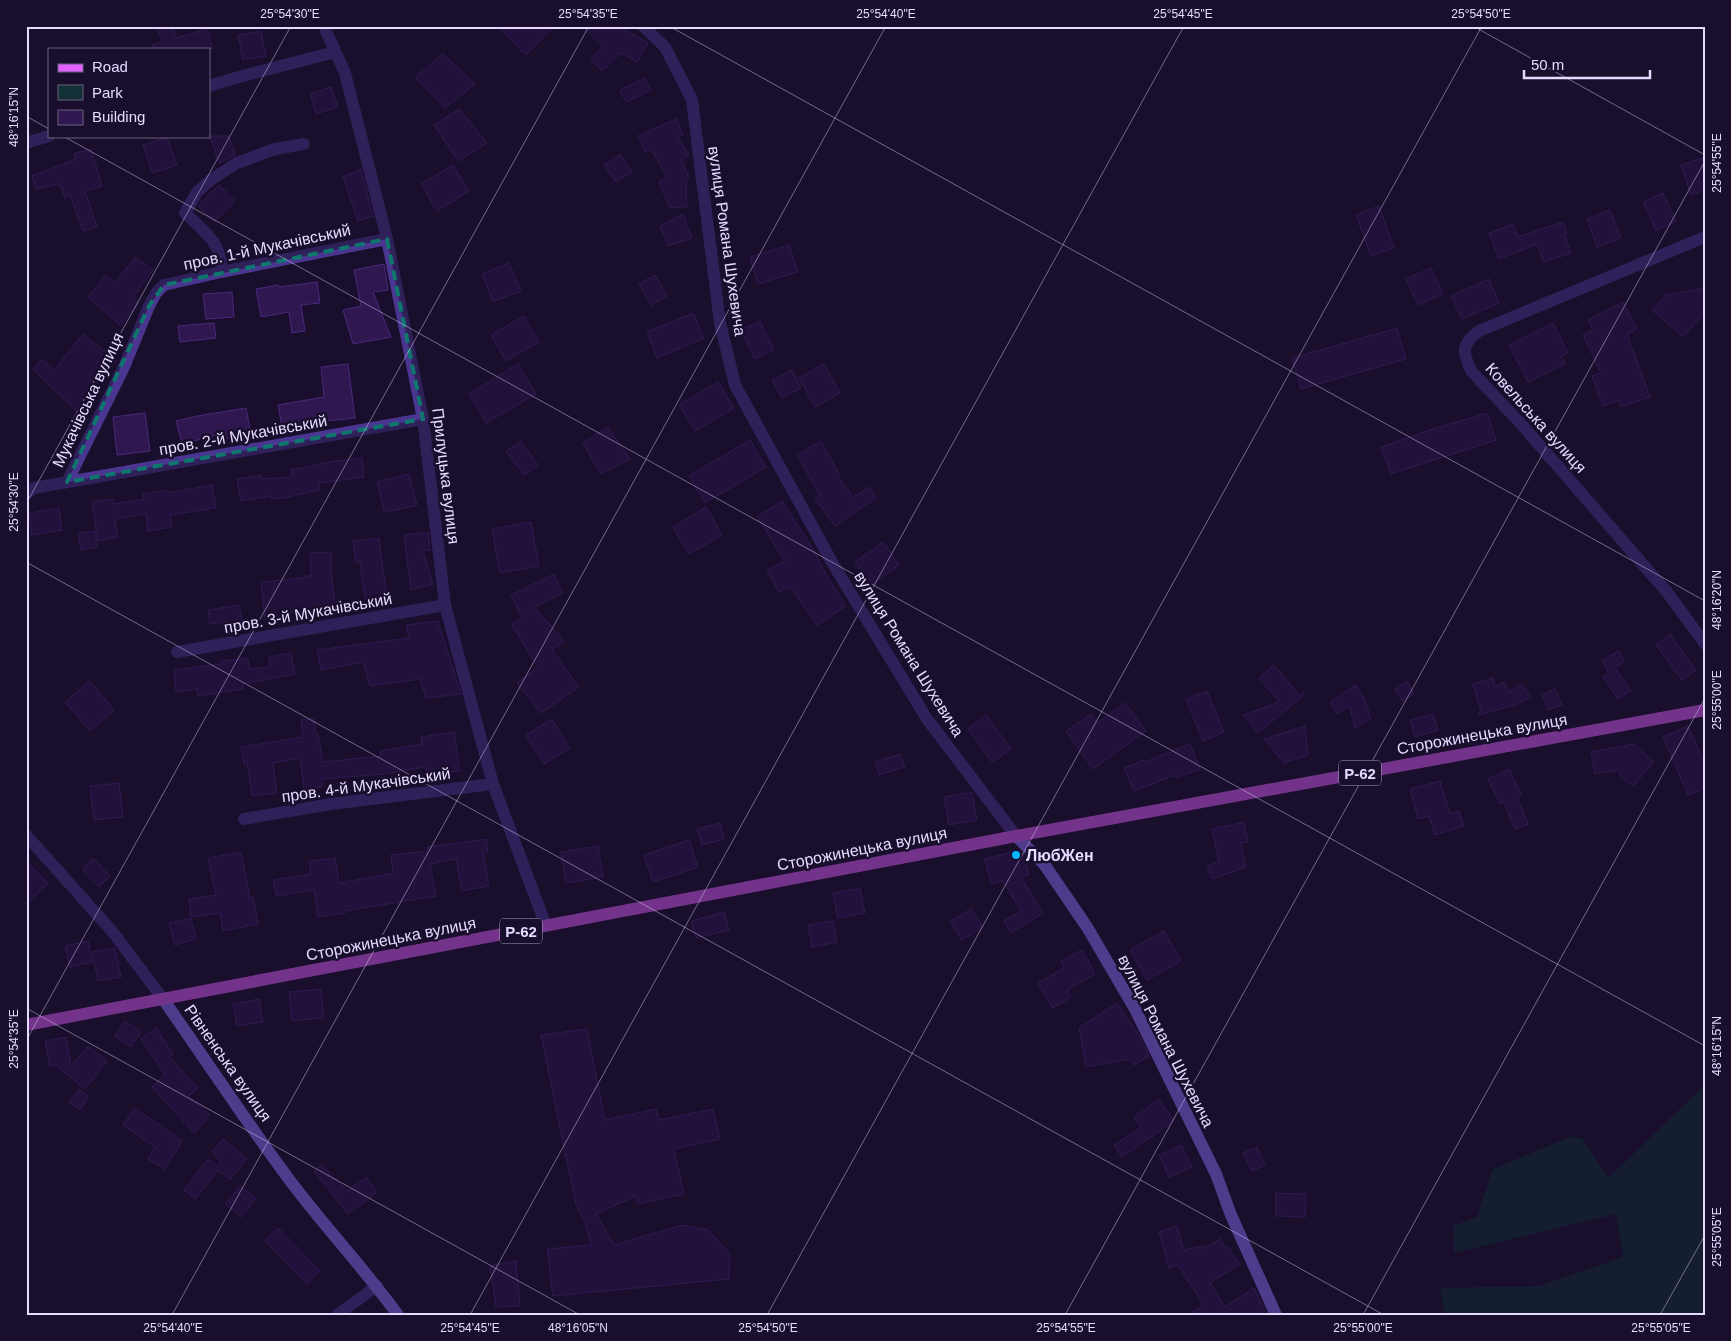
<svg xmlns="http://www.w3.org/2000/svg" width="1731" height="1341" font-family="Arial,sans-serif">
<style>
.green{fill:#113137}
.building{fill:#2e184f;stroke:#4a287e}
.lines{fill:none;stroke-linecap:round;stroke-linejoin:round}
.street{stroke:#4a3590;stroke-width:12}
.secondary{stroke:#9071ff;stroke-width:12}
.primary{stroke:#e361ff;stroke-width:12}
.marked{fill:none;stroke:#0f766e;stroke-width:4;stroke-dasharray:10 6;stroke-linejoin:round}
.ticks{fill:none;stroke:#e5daff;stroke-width:1;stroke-opacity:0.45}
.poi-dot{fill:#06b5ff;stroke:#190e2c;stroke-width:2}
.labels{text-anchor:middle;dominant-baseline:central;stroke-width:5;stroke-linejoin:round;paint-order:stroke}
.shield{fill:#190e2c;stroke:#a89dc0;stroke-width:1}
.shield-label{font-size:15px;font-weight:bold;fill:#e5daff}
.street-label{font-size:16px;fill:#e5daff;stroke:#190e2c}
.poi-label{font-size:16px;font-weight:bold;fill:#e5daff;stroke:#190e2c;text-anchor:start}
.neatline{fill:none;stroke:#e5daff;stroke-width:2}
.ticks-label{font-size:12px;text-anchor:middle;fill:#e5daff}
</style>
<rect width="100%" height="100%" fill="#190e2c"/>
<path class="green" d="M1705,1085V1315H1445L1440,1288L1539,1286L1623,1257L1616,1214L1454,1253L1453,1226L1477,1217L1493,1169L1572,1136L1583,1139L1608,1178Z"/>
<path class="building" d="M156,26H172L176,38L207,29L213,49H153L152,45L162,42Z
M497,26H554L526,55Z
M583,26H619L648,43L637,62L621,53L602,71L591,59L603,47Z
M261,31L266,56L243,60L238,35Z
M443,54L475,84L445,108L415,77Z
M645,78L651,90L626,102L620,90Z
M331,87L338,107L316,114L310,94Z
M459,109L487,143L458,161L434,125Z
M676,119L683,135L678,137L689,155L681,159L689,178L686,180L687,207L670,208L659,182L667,177L651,149L645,152L638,136Z
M210,136H229L235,155L219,163Z
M167,137L177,165L152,173L143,145Z
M91,149L102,186L85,191L97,227L83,231L70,195L65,198L59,184L36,189L32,176L76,159L74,154Z
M620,154L632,172L616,182L604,165Z
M1702,158L1705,166V190L1691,195L1681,165Z
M453,165L469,191L437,211L421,184Z
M361,169L373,216L358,221L343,177Z
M219,185L235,201L214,222L198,206Z
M1663,193L1676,221L1656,231L1643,202Z
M1379,206L1394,248L1371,256L1356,215Z
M1610,210L1621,238L1597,247L1587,219Z
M683,214L692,238L668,246L660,226Z
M1563,222L1567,233L1564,234L1571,253L1544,262L1537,244L1499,259L1489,233L1513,224L1518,237Z
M789,245L798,272L758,284L750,257Z
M135,257L153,270L133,297L139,303L120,325L88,297L106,275L115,283Z
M509,263L521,291L493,302L482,274Z
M384,264L388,290L373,292L391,337L353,344L343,310L361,306L354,270Z
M1431,268L1443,294L1418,305L1406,279Z
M655,275L667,296L651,305L639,284Z
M1489,279L1499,303L1462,319L1451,296Z
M317,282L320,303L301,305L305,331L292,333L289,312L261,317L256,289L278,285L279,287Z
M1705,288V312L1683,337L1652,310L1666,295Z
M232,292L234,317L206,319L203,294Z
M1623,302L1637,329L1627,334L1650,397L1621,407L1619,400L1603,406L1592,376L1601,373L1583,335L1593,330L1588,320Z
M693,313L704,338L657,358L647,332Z
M524,316L539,342L506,361L491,335Z
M760,321L774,350L755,359L741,330Z
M214,323L216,338L180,342L178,326Z
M1553,323L1568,353L1561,356L1565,364L1528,382L1509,345Z
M1397,328L1406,359L1301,389L1292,358Z
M83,334L116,361L84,400L91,407L82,417L33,369L42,359L54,370Z
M348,364L355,418L308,423L309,427L283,432L278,405L324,397L321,367Z
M518,364L536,394L486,423L469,394Z
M824,364L840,393L815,407L799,378Z
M792,370L801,388L782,398L772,380Z
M718,382L734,408L695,431L679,405Z
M246,408L251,434L225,439L224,433L182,444L176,421L197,416Z
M145,413L150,451L117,455L113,417Z
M1487,413L1496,440L1391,474L1381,447L1433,429Z
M608,427L630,459L601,474L583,443Z
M750,440L766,467L705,503L689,476Z
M521,441L538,465L524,475L506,451Z
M821,441L839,474L837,475L853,497L870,487L876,498L835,526L815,498L820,495L797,455Z
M362,458L364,477L319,483L320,490L284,498L271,499V496L241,501L237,479L261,475L262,479L292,477L291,470L335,461Z
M409,474L417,505L388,512V510L384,511L377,482Z
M212,485L216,508L170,515L172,527L148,531L146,514L115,519L118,537L98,541L92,502L112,499L113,504L144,499L143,494L166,490L167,493Z
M782,501L812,547L828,578L846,606L817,625L790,587L779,592L767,570L785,561L757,517Z
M706,507L722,535L689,554L673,527Z
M59,508L62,530L32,535L29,513Z
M531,522L539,566L500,573L492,529Z
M95,531L97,547L81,550L78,533Z
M428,532L430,550L423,551L433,584L411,590L404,535Z
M379,538L387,597L365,600L360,562H356L353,541Z
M883,542L899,565L871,585L855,562Z
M331,552V569L335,607L289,612V617L265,619L261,582L304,578V576H311L310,553Z
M554,574L563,593L534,607L564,641L552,650L579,687L541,713L517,683L538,667L511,624L522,618L511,595Z
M239,605L242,620L210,624L208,610Z
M438,621L461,694L426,698L420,679L370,686L363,662L321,670L317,650L409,638L406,625Z
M1670,634L1696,670L1682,680L1656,645Z
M1619,651L1624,662L1608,671L1602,660Z
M291,653L295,674L242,684L243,689L198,696L197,689L176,692L174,670L221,664V661L248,658L249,669L270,667L269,657Z
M1274,665L1299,695L1304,693L1305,694L1258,733L1243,715L1279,702L1259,678Z
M1616,669L1631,691L1618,699L1603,677Z
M1493,678L1495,687L1504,682L1509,692L1521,684L1531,697L1512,707L1511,706L1479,715L1478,713L1481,711L1473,684Z
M90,681L114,710L90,731L65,702Z
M1407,681L1414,694L1402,701L1395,689Z
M1356,685L1364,698L1371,719L1355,728L1349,706L1338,714L1330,702Z
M1555,689L1562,705L1548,710L1542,695Z
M1207,691L1224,732L1203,741L1186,699Z
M1125,703L1146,731L1093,769L1066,731L1091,714L1097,723Z
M1433,714L1438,730L1415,737L1410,720Z
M986,715L1011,749L992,762L968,729Z
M314,719L316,735H318L323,762L381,756L380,751L422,744L421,737L454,732L460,771L427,776L426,767L383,774L322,779V787L304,789L300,758L273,763L277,793L252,796L247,763L244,764L241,747L303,737L301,720Z
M552,719L570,748L544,764L526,735Z
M1305,726L1308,755L1284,763L1264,739Z
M1688,726L1705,764V788L1688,795L1663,737Z
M1190,744L1200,769L1176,778L1175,775L1134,791L1124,768L1144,760L1145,762Z
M1634,744L1654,762L1633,786L1620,776L1619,770L1595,774L1591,752Z
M900,754L905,767L879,775L875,762Z
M1509,769L1521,794L1517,796L1528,824L1515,829L1504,802L1500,804L1488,779Z
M1440,781L1450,814L1459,811L1464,826L1435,835L1429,816L1418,819L1410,789Z
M119,783L123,817L94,820L90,786Z
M972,792L977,820L949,825L944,797Z
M1244,822L1248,842L1241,843L1246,867L1212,879L1207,866L1219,861L1212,829Z
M720,823L724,839L702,845L697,829Z
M486,839L488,851L483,852L489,886L462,891L456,859L430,864L436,896L345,911V913L318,917L314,890L276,896L273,880L311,874L309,861L335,858L339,883L393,873L391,855L428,851L427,847Z
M689,840L698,867L653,882L644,855Z
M598,846L603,877L566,883L561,852Z
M1019,850L1024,855L1029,875L1021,877L1043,913L1011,933L1004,921L1021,911L1003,881L991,884L985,859Z
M241,852L250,898L253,897L258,924L223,931L220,913L191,917L189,899L216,895L208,858Z
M93,858L110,876L99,887L82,869Z
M26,861L48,883L26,905Z
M860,888L865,913L838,918L833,893Z
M971,909L983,927L962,940L950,922Z
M724,912L729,930L696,938L691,921Z
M191,918L196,939L175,945L169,923Z
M833,921L837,942L812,947L808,925Z
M1164,931L1181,961L1147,980L1130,950Z
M88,941L92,962L70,967L65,946Z
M115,948L121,977L98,981L92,952Z
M1082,950L1095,974L1067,990L1071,997L1053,1008L1038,983L1064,968L1061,961Z
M321,989L324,1018L292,1021L289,992Z
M259,999L263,1022L237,1026L233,1004Z
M1117,1003L1140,1037L1149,1056L1134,1065L1130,1059L1086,1067L1079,1028Z
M125,1021L141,1032L131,1047L115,1036Z
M156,1028L173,1054L169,1057L198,1088L188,1096L210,1115L194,1133L152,1087L165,1075L141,1039Z
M587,1029L605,1120L656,1109L659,1120L713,1109L720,1139L674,1149L684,1194L638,1204L636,1196L596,1214L614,1245L682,1225L708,1230L730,1254L729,1279L553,1296L547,1249L591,1245L585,1223L576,1205L541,1035Z
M66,1037L71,1066L88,1046L107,1061L85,1089L55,1065L50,1066L45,1041Z
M79,1089L89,1096L80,1110L69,1102Z
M1159,1099L1174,1121L1122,1157L1114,1145L1141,1128L1134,1117Z
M135,1108L182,1141L165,1169L148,1159L155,1147L123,1125Z
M223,1139L247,1159L230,1180L218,1170L195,1199L184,1190L208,1159L217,1166L221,1161L212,1152Z
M1181,1145L1192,1167L1169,1177L1159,1155Z
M1257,1147L1265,1165L1252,1171L1243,1153Z
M322,1165L347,1191L366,1177L377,1192L348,1214L314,1171Z
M240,1186L256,1198L242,1217L225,1204Z
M1276,1193L1306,1194L1305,1217L1276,1216Z
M1177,1226L1184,1250L1203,1246L1204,1249L1220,1239L1226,1248L1228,1247L1240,1264L1210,1283L1225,1307L1254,1288L1267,1315H1188L1204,1305L1178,1265L1169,1268L1159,1232Z
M278,1228L320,1271L307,1284L265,1241Z
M516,1261L520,1306L496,1307L490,1266Z"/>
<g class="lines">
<path class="street" d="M325,26L326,31L345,73L387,239L423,419L445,605L493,784L546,926
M643,26L665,47L692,100L720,323L735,385L833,564L927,719L1016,836
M209,86L235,78L335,52
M26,143L49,136
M1705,237L1479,331C1461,344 1462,353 1472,372L1522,425L1667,592L1705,644
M221,272C224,245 203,230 185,213L197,192L212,179L237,163L275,149L304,144
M67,482L124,367L149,306L156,293L164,285L221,272L387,239
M26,494L34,488L423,419
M177,652L445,605
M244,819L331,804L493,784
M26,835L112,931L163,999
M337,1315L377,1286"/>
<path class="secondary" d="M1016,836L1044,864L1087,927L1135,1009L1216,1174L1231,1215L1276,1315
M163,999C205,1059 245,1120 288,1178C323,1225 363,1267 398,1315"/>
<path class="primary" d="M26,1025L1016,836L1705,710"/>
</g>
<path d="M0 0H1731V1341H0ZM387,239L423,419L67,482L149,306L164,285Z" fill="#190e2c" fill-opacity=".55" fill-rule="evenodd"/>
<path class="marked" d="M387,239L423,419L67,482L149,306L164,285Z"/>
<path class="ticks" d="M669,26L1705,601M1473,26L1705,155M26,116L49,129M63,136L1705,1046M26,504L291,26M26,562L1384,1315M26,1008L580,1315M26,1041L589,26M172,1315L886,26M470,1315L1184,26M767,1315L1482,26M1065,1315L1705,161M1363,1315L1705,698M1660,1315L1705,1235"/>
<circle class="poi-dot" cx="1016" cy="855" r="5"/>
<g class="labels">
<g class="shield">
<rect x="1339" y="760.5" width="42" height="25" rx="4"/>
<rect x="500" y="918.5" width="42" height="25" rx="4"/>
</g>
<g class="shield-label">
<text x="1360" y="773">Р-62</text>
<text x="521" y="931">Р-62</text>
</g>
<g class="street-label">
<text transform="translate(727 241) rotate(82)">вулиця Романа Шухевича</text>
<text transform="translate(267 247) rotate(-12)">пров. 1-й Мукачівський</text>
<text transform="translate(88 400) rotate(-65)">Мукачівська вулиця</text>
<text transform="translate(1536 418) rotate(48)">Ковельська вулиця</text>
<text transform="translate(243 435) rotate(-10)">пров. 2-й Мукачівський</text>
<text transform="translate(446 476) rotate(83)">Прилуцька вулиця</text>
<text transform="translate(308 613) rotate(-10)">пров. 3-й Мукачівський</text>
<text transform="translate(909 654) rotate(58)">вулиця Романа Шухевича</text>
<text transform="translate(1482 734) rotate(-10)">Сторожинецька вулиця</text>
<text transform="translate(366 785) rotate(-8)">пров. 4-й Мукачівський</text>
<text transform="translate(862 849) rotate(-11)">Сторожинецька вулиця</text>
<text transform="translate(391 939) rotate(-11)">Сторожинецька вулиця</text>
<text transform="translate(1166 1041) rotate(63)">вулиця Романа Шухевича</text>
<text transform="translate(228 1063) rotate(55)">Рівненська вулиця</text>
</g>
<g class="poi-label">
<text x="1026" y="855">ЛюбЖен</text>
</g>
</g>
<rect width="1731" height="1341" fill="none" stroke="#190e2c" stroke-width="55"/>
<rect x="48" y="48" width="162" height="90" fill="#190e2c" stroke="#6b6080"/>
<rect x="58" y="64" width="25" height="8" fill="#e361ff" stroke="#6b6080"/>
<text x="92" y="72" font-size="15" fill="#e5daff">Road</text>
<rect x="58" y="85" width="25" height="15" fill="#113137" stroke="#6b6080"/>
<text x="92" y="98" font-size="15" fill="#e5daff">Park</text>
<rect x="58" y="110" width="25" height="15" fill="#2e184f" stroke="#6b6080"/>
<text x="92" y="122" font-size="15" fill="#e5daff">Building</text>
<path d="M1524 70v8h126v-8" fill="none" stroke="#e5daff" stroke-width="2.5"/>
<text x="1531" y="70" font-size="15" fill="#e5daff" stroke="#190e2c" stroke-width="4" paint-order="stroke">50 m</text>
<rect x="28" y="28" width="1676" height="1286" class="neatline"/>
<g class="ticks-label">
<text x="290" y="18">25°54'30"E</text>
<text x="588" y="18">25°54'35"E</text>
<text x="886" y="18">25°54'40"E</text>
<text x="1183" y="18">25°54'45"E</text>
<text x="1481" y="18">25°54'50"E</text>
<text transform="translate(14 117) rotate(-90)" y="4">48°16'15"N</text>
<text transform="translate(1717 163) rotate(-90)" y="4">25°54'55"E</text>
<text transform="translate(14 502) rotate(-90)" y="4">25°54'30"E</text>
<text transform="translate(1717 600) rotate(-90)" y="4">48°16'20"N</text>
<text transform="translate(1717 700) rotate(-90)" y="4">25°55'00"E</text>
<text transform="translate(14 1039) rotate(-90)" y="4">25°54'35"E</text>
<text transform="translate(1717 1046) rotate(-90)" y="4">48°16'15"N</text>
<text transform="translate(1717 1237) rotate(-90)" y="4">25°55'05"E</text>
<text x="173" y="1332">25°54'40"E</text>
<text x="470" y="1332">25°54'45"E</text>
<text x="578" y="1332">48°16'05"N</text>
<text x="768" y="1332">25°54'50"E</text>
<text x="1066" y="1332">25°54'55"E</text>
<text x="1363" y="1332">25°55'00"E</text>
<text x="1661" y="1332">25°55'05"E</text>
</g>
</svg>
